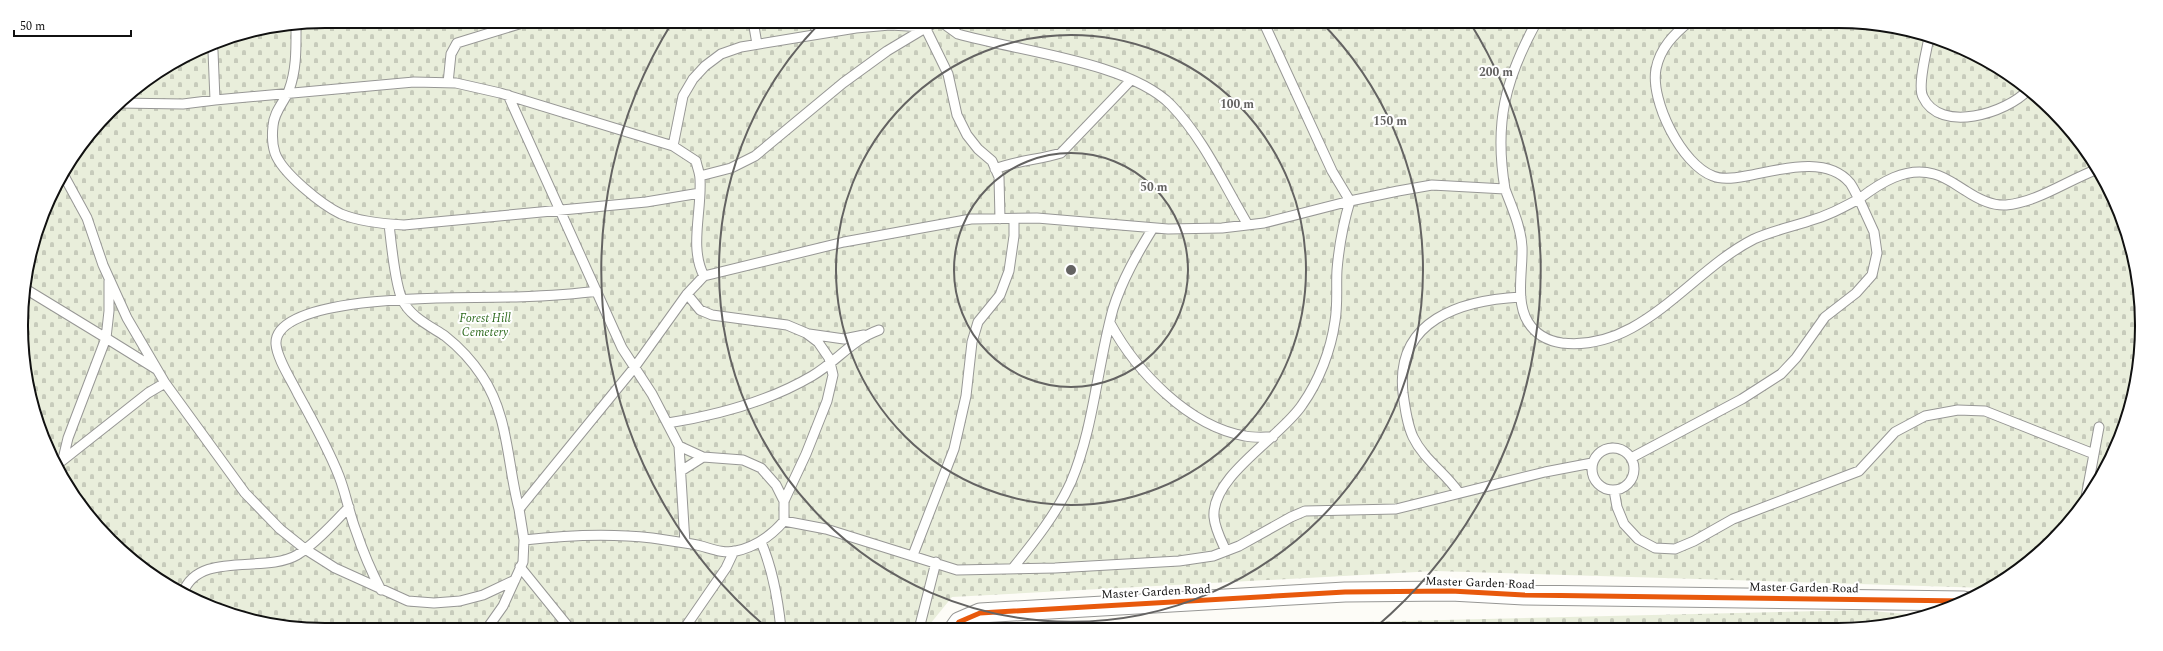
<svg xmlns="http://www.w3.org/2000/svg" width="2163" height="651" font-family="Spectral,serif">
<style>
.cemetery{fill:url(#cemetery-stones)}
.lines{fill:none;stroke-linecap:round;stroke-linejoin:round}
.lane-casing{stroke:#979795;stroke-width:11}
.street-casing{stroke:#979795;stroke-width:21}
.lane{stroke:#fffffe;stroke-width:9}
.street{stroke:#fffffe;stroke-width:19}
.cycleway-casing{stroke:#fff;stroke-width:8}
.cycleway{stroke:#e8590c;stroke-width:5}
.ring{fill:none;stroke:#646362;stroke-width:2}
.labels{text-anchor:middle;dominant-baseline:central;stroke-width:4;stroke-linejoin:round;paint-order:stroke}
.park-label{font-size:12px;font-style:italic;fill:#2f6b1f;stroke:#fff}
.street-label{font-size:12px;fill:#111;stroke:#fff}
.rim{fill:none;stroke:#111;stroke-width:2}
.centre{fill:#646362;stroke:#fff;stroke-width:2}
.ring-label{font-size:12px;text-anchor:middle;font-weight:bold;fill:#646362;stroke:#fff;stroke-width:4;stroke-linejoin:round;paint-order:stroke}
</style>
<defs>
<pattern id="cemetery-stones" width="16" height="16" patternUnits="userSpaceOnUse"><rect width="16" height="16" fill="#e9eedb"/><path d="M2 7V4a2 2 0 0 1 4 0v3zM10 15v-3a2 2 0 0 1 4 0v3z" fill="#c7cbbb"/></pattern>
</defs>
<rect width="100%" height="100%" fill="#fdfcf7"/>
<path class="cemetery" d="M325,21H1837L1897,27L1954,44L2007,72L2053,110L2091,157L2119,209L2136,266L2142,326L2136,385L2101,478L2038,554L1988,588L1435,571L952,597L926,629L326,630L266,624L209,607L157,579L110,541L72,495L31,404L22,346L24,286L53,191L84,140L125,97L209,44L266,27Z
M1861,610L1917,615L1877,627L1069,629Z"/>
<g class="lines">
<g class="lane-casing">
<path id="lane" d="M753,21L757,44
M811,21L820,34
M940,21L958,34C1017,51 1129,62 1171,105C1204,139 1224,185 1248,225
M1690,21C1674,34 1660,48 1656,69C1650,101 1682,165 1713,176C1722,180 1736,178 1746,176C1776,171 1826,154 1850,183C1853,187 1856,194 1859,199C1880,183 1906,166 1934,174C1946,177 1956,185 1966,191C1978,199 1992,206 2006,205C2038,202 2068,180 2098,169
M296,24C296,46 297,69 289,90C284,103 274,111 273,126C272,135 272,144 275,153C282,173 322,205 341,214C361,222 383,224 404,225L646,202L700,193
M1929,37C1927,50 1917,86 1923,97C1940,134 2007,113 2028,90
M448,83L451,54L457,43L529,21
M508,95L622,348L652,394L679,446L685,543
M215,100L414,82L456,83L500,93L673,146L696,161C697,167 700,173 700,179C702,211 689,248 704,276
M118,103L183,104L215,100L213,51L210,44
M673,146L683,96L693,79L705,66L721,54L741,47L856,28L890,25L925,27L948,74L957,115L967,135L978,149L992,161L999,177L1000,219
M995,169C1017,160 1039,160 1061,153L1131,80
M63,174L87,218L103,265L127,318L165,383L245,493L280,529L305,549L335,568L408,601L434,603L460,601L483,595L515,580
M700,176L731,168L755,156L843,83L887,51L937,21
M1505,189C1494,123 1505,79 1537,21
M389,224C391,242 395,284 402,299C409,316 430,326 445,336C459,347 472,361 482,376C509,416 507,464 519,509
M109,281V311L106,338L156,369
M24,288L106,338L68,438L63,459
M687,294L700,310L712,315L787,325L806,333L818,342L829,358L833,375L827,401L806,454L784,501
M1110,323C1136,371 1188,426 1245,436C1254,438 1264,437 1273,437
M809,334L844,339L864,335
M668,423C718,415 768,402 812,376C836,362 853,339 879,330
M679,446L703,457L743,460L761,468L776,485L784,501V521
M1592 469a21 21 0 1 1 42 0a21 21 0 1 1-42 0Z
M1592,463L1545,472L1396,509L1305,511L1291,517L1239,546L1213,556L1179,561L1055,568L957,570L826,529L784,521C771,536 755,547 736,551C722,554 710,548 697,545C682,542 666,540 652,538C609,533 567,535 524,540L519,509L634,368L687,294L704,276L844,242L971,219L1037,218L1168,229L1222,228L1264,223L1350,201L1398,191L1432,185L1505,189C1512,208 1521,227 1522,247C1523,270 1515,301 1528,322C1536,335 1548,341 1562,343C1642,352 1690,271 1754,239C1772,231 1791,227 1809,221C1827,216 1842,208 1859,199L1874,232L1877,253L1872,275L1856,293L1825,317L1796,358L1781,374L1742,399L1631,458
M58,464L148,393L165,383
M681,471L703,457
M1614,490L1617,507L1624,524L1638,539L1655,548L1675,549L1694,541L1733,519L1859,471L1895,432L1925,416L1958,410L1985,411L2094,454
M1459,493C1446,473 1424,460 1413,437C1407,424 1405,408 1403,393C1395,320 1461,300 1521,297
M2086,497L2099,427
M761,542C773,570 778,599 781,629
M1226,551C1221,540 1215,529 1214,517C1211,476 1281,437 1302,405C1319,381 1331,350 1335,321C1338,304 1336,287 1337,270C1339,246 1343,224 1350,201L1332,171L1263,21
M913,555L954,449L966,396L972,342L978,322L1000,295L1009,271L1014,236V219
M520,567L571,630
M1013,568C1034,542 1057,513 1071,482C1094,427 1097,367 1113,309C1122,280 1137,254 1153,228
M381,590C371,571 363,552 356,531C349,513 346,494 339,476C328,448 313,421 298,394C292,381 277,359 276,344C273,291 480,298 515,297C542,296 570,295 597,291
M183,593C198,550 265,574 297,555C315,544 335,522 349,507
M684,629L726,568L734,551
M919,629L936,562
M486,630L503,606L523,562L524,540"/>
</g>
<g class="street-casing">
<path id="street" d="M954,629L959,622L980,613L1345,592L1451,591L1524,595L1964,601"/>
</g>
<use href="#lane" class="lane"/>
<use href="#street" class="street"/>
<g class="cycleway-casing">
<path id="cycleway" d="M954,629L959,622L980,613L1345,592L1451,591L1524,595L1964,601"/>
</g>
<use href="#cycleway" class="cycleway"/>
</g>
<g class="ring">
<circle cx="1071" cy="270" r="117"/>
<circle cx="1071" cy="270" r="235"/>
<path d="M1320 21A352 352 0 1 1 822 21"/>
<path d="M766 627A469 469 0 0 1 673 21M1469 21A469 469 0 0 1 1376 627"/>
</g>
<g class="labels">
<g class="park-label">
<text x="485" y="318">Forest Hill<tspan x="485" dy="14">Cemetery</tspan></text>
</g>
<g class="street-label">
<text transform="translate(1480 583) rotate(2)">Master Garden Road</text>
<text transform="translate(1804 588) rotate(1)">Master Garden Road</text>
<text transform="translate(1156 592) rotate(-3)">Master Garden Road</text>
</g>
</g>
<path d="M0 0H2163V651H0ZM325 28H1838A297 297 0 0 1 2135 325V326A297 297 0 0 1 1838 623H325A297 297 0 0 1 28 326V325A297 297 0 0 1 325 28Z" fill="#fff" fill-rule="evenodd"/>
<path class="rim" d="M325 28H1838A297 297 0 0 1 2135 325V326A297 297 0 0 1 1838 623H325A297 297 0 0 1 28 326V325A297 297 0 0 1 325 28Z"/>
<circle cx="1071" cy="270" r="6" class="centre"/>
<g class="ring-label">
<text x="1496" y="76">200 m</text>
<text x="1237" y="108">100 m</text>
<text x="1390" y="125">150 m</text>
<text x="1154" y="191">50 m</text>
</g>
<path d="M14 30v6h117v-6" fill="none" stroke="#111111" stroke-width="2"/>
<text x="20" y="30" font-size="12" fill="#111111" stroke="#ffffff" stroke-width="3" paint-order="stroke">50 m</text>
</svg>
